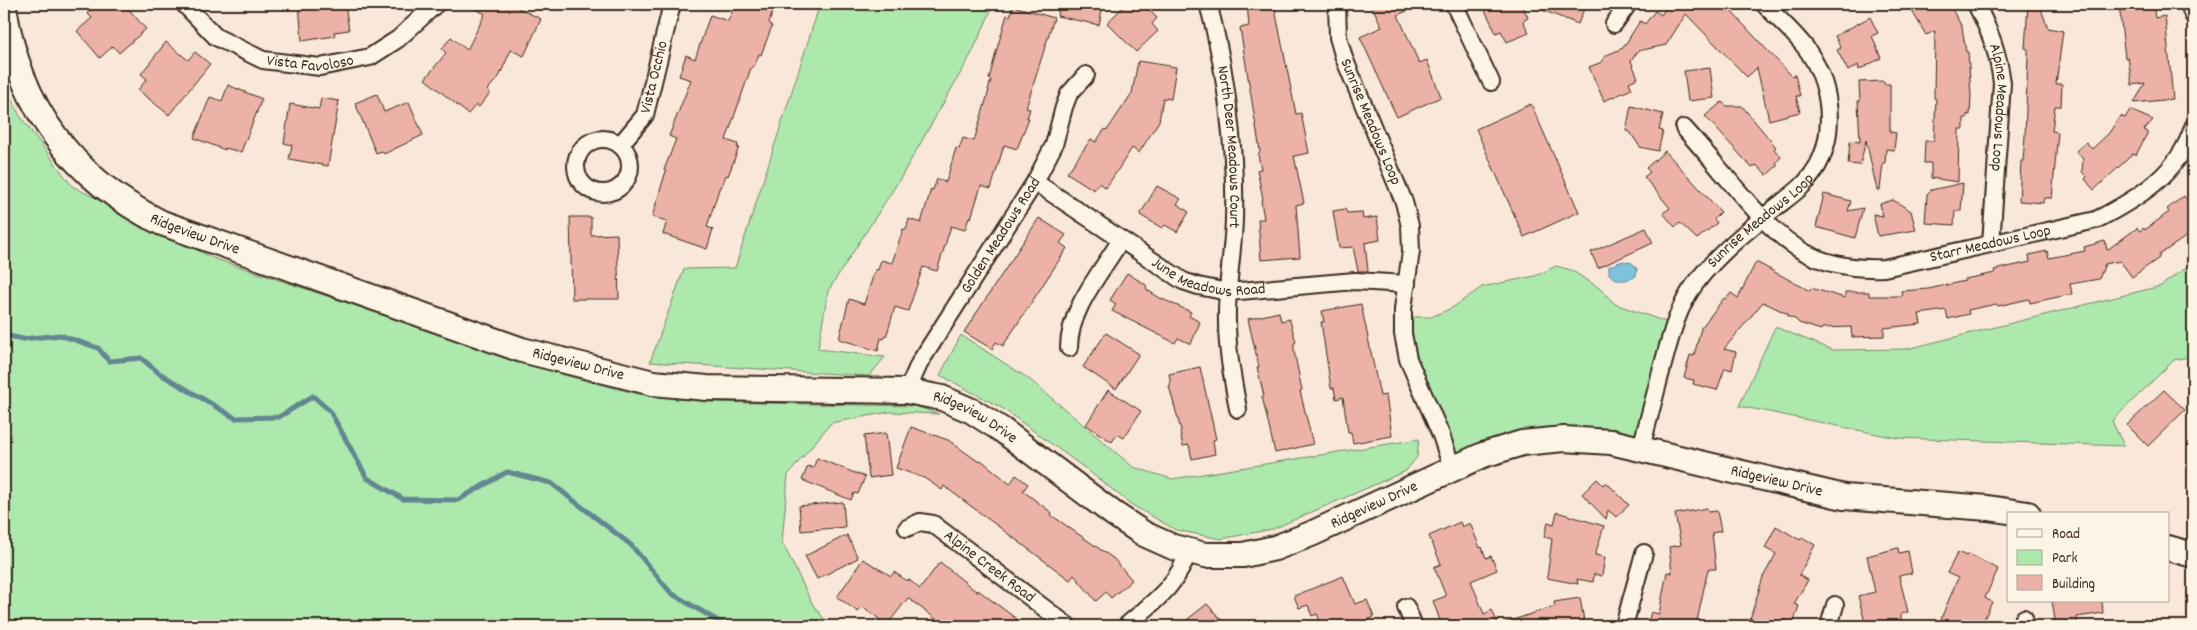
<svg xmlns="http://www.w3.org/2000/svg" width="2197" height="630" font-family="Dekko,sans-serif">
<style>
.green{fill:#ade8ad;stroke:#748966}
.water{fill:#7dc3de;stroke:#638691}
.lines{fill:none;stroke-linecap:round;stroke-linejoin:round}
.stream{stroke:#638691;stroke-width:5}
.building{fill:#ecb2a7;stroke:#3b2a1e}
.street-casing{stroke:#3b2a1e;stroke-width:20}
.secondary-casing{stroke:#3b2a1e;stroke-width:28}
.street{stroke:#fcf5e5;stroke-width:16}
.secondary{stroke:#fcf5e5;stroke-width:24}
.labels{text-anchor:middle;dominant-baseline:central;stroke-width:4.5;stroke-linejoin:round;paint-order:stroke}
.street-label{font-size:16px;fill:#3b2a1e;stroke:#fcf5e5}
</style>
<rect width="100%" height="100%" fill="#f9e8d9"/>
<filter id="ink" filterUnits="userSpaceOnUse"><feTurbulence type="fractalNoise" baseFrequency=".02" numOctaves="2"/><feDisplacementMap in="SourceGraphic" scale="10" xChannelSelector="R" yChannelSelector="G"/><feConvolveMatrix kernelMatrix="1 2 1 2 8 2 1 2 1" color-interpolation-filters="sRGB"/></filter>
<g filter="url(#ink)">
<path class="green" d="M820,4H994L972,53L900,179L828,291L818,349L885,357L869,376L650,362L684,269L735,268Z
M4,84L20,116L72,186L213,258L564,375L638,394L709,402L915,406L939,414L889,412L831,423L788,475L782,542L813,605L830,626H4Z
M2193,262V356L2174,360L2112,421L2124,446L1897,438L1739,406L1775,327L1833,350L1907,349L2161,286Z
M1556,266L1571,270L1598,287L1615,304L1669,323L1641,448L1587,439L1452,468L1403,317H1431L1452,308L1482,287L1535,276Z
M961,335L1029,379L1133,467L1172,479L1419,439L1417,457L1406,471L1273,529L1221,539L1176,530L1132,505L1086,469L1002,408L940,375Z"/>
<path class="water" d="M1623,261L1632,263L1637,269L1636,276C1626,282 1618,282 1609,274V266Z"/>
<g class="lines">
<path class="stream" d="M4,335L23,339L60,335L98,348L109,361L141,358L159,373L235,418L279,417L313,396L330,411L367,478L403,499L458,500L507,472L551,483L631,545L671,593L718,621L731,626"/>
</g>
<path class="building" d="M98,4H124L146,29L119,53L113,46L100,58L77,31L92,18L87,13Z
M299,4H345L349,30L334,32L335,36L302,41Z
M466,4H510L541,19L524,56L511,50L499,77L487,90L490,93L479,107L476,105L468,114L425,79L446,53L442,49L451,37L467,50L485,14Z
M735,4H775L769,23L772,26L761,55L759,54L755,65L751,68L726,140L738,144L737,147H739L728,176L726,175L722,186H720L707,227L713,229L707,249L663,234L667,221L652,217L666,171L664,170L676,139L669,136L691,80L679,76L686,55L695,59L710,15L728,21Z
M1060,4H1103L1099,25L1057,16Z
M1126,4H1143L1157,18L1152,24L1158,31L1136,52L1107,23Z
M1247,4H1274L1296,114L1301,113L1309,153L1294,156L1304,203L1296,205L1300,257L1261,260L1258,219H1264L1261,201L1263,199L1257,170L1261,169L1258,155L1260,151L1240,28L1249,26Z
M1371,4H1422L1398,15L1419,63L1427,60L1441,97L1397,117L1360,37L1382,27Z
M1482,4H1522L1528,18L1523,21L1529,33L1507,42L1501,31L1496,33Z
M1527,4H1586L1578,24Z
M1669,4H1719L1726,11L1729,9L1767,50L1792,76L1795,75L1800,96H1796L1800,112L1769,120L1757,68L1747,77L1686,14L1666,45L1638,51L1631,61L1638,78L1629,82L1632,89L1604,101L1589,67L1602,62L1605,56L1623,48L1640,21L1645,24L1655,11L1661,15Z
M1908,4H1949L1962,27L1966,52H1968L1971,95L1970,115L1967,114V118H1964V129H1959L1958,182L1931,178V163H1924L1925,141H1934L1936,99L1934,98L1935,31L1926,35Z
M2028,4H2039L2048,28L2063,31L2056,84H2062L2061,106H2055L2052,131L2058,132L2052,198H2044L2043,203L2019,201L2021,161H2023L2025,136L2028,56V49L2025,48Z
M2119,4H2153L2155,18L2165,16L2173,99L2134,103L2145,83L2132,85L2128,57L2125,58Z
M1013,6L1054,18L1026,108L1030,109L1027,118H1029L1017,149L1004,145L991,189L981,186L971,218L969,217L965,230L951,226L937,271L923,267L908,311L895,307L887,334L884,339L881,338L878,351L839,339L849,299L864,304L875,270H878L881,260L892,263L903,229L906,230L909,219L921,223L931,189L933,190L937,179L946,182L956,148L959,149L963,138L974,141L989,90H988L991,80L989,79L998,45L1007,15L1010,16Z
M1870,17L1878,33L1872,36L1881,58L1859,70L1858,65L1848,71L1837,50L1841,48L1835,36Z
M166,42L188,60L195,52L210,64L169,115L138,90L147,79L141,74Z
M1138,61L1176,67L1171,99L1163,98L1159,121L1139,153L1132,148L1106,188L1099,183L1094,190L1067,173L1091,139L1096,142L1104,130L1108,129L1132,93Z
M1710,68L1714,98L1688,101L1684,71Z
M1884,81V84H1890V132L1896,133L1894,150L1886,149L1885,163H1883L1880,190H1877L1866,140L1860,165L1848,164L1850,141L1860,142L1858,101H1860L1859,82Z
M228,85L262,99L241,152L225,148V150L194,138L210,97L222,101Z
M377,94L384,112L409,102L423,135L384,154L382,151L376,153L355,103Z
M321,98L339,101L328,166L289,159L292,145L284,143L290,104L319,109Z
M1722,102L1727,106H1742L1776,147L1774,149L1781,157L1776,163L1778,165L1767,175L1756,165L1752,168L1705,116Z
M1531,104L1579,212L1524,237L1476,129Z
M1631,106L1663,114L1659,130L1663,131L1658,151L1640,147L1630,132L1626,131Z
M2130,110L2153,120L2144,130L2148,132L2136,155L2133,154L2094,190L2085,179L2087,177L2082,172L2083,159L2076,151L2086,142L2092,149L2109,133L2120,116L2125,118Z
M1665,151L1721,212L1714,219L1717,223L1697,239L1680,223L1675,227L1663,213L1670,208L1644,177L1650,172L1646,168Z
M1963,183L1961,211H1955L1954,225L1925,223L1927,194L1931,190Z
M1157,186L1181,199L1177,204L1189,212L1177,232L1165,225L1162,228L1140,215Z
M1824,194L1851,201L1848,211L1863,208L1855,238L1816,227Z
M2184,196L2193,208V232L2159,255V258L2132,277L2120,261L2105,264L2099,279L2070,284L2072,294L2030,303L2029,299L1998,306L1996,304L1968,310L1969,314L1948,319L1946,310L1919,314L1921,324L1884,328V336L1852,337L1851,327L1822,328L1821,330L1799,323L1795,319L1787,316L1788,314L1763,302L1724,349L1736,352L1732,370L1725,368L1717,390L1693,384L1694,380L1684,378L1690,355L1694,356L1701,328L1724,298L1726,299L1731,293L1738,298L1756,262L1810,291L1811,288L1845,298V292H1869V296H1902L1901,291L1928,289L1965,281V279L1995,273L1994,270L2030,262L2029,255L2047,251L2049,258L2085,251L2084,247L2105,241L2107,250L2137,228L2140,231L2144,228L2145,230L2169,212L2167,209Z
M1893,200L1911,211L1916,230L1878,236L1873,214L1883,216L1880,204Z
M1345,209L1347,213L1362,212L1363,219L1377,217L1380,240L1365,243L1368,271H1358L1353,247L1339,248L1333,211Z
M570,217H591V235L617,234L619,299H572Z
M1039,218L1066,235L1060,243L1067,248L1003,346L996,342L992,349L964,332Z
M1646,228L1653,243L1598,268L1591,252Z
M1127,273L1146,285L1147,290L1160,298L1191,312L1189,316L1200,322L1191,344L1178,338L1175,343L1112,311L1116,304L1110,300Z
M1361,304L1380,396L1386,395L1392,436L1353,443L1351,432H1348L1343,397L1336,399L1334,388H1331L1321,322H1324L1322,311Z
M1279,312L1281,321L1289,319L1291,324L1296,342L1294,343V351L1302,390L1300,391L1313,444L1275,453L1262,396H1264L1257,367H1259L1248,319Z
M1106,333L1139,354L1116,389L1083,367Z
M1200,367L1216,439L1213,440L1215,454L1192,459L1189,445L1183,446L1180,432L1181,430L1169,386L1171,384L1169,374Z
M1108,390L1141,411L1124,438L1117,434L1112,442L1086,425Z
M2164,390L2185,410L2148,446L2127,425Z
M911,427L948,440L979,462L981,460L1010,484L1016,475L1028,484L1023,491L1052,513L1051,515L1114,559L1132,580L1111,598L1106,592L1096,601L1074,575L1070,580L944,486L942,490L924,478L896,468Z
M886,433L891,475L869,478L864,436Z
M817,458L865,477L858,494L854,493L851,500L802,480L808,466L813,468Z
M1597,479L1603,485L1606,482L1629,505L1616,517L1608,510L1606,519L1582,494Z
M843,502L845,527L801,531L799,506Z
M1707,508L1708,512L1717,511L1721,531L1712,533L1716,569H1708L1696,626H1647L1651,612L1659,614L1667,572L1672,573L1669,547L1681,545L1675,514Z
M1557,512L1604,526L1595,555L1605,557L1602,576L1594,574L1593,582L1577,579L1578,584L1547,578L1552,539L1544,537L1548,522L1554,524Z
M1460,522L1462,527L1470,523L1480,548L1482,547L1486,558L1491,556L1497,570L1471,581L1484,614L1492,610L1499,626H1442L1433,601L1446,596L1434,567L1441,564L1429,536Z
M1776,526L1800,540L1802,537L1815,545L1799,575L1808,580L1794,604L1799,606L1793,624L1782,620L1780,626H1773L1750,619L1763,577L1776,554L1765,548Z
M847,535L858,558L817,579L805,556Z
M1898,548L1899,553L1908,551L1912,573L1899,576L1908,612L1901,614V626H1866L1858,596L1875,592L1867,556Z
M1958,552L1966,556L1968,554L1998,569L1985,598L1992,602L1981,626H1941L1942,616L1958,578L1947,573Z
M863,559L891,576L894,572L907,581L908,579L920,589L940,562L977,592L978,590L1026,626H945L908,598L887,625L862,606L858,612L837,597Z
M1343,576L1355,604L1367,600L1374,617L1369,619L1372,626H1322L1317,614L1312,616L1308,605L1299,608L1294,596Z
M1580,598L1585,626H1502L1501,624L1555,606L1554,602Z
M2052,601H2102L2103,613L2077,617V626H2056Z
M1207,604L1227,626H1179Z"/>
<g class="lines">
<g class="street-casing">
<g id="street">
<path id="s1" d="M184,4L216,37L263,60L320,67L370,57L398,39L436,4"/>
<path id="s2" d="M1208,4C1226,67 1236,153 1234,219C1233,253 1226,288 1227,322C1227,351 1233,380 1238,409"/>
<path id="s3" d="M1337,4L1338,37L1344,58L1404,202L1410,226L1411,251L1403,309V334L1408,359L1441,435L1452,468"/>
<path d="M1454,4L1491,82"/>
<path id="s4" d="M1976,4C1990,32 1998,51 2002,83L1991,244"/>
<path d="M2189,4L2193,15"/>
<path d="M1614,24L1628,4"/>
<path id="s5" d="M1684,128C1703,149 1721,171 1739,192C1783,243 1812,271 1884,268L2096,220C2137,199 2179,174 2193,127"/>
<circle cx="603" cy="166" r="27"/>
<path id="s6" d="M620,145L645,115L672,4"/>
<path id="s7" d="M1035,182L1168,271L1183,281L1198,286L1228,292L1355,281L1407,284"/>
<path d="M1069,348C1069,309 1101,273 1120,241"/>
<path id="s8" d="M907,391L920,362L1035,182L1054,145L1064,107L1069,94L1086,75"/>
<path id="s9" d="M1641,448C1648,422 1655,395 1662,368C1670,339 1677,308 1695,284C1713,259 1739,237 1763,218C1775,207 1789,198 1801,187C1839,151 1835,91 1808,51C1796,34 1778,19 1764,4"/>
<path id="s10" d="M907,528L920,522L933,524L1068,626"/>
<path d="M1406,607L1414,626"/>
<path d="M1126,626C1151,604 1179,585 1188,551"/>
<path d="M1624,626L1644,553"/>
<path d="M1829,626L1835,605"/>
<path d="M2021,626L2024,618"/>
</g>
</g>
<g class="secondary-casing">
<g id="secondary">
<path id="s11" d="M4,7C19,106 72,179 162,223L522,350L653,383L707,388L907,391L942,398L972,411L1002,430L1114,514L1144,534L1173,547L1205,555H1243L1275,548L1311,534L1483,455L1522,443L1564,439L1611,442L1844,497L1988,508L2028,514"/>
<path d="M2168,548L2193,555"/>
</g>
</g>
<use href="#street" class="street"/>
<use href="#secondary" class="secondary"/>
</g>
</g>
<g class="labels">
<g class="street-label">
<text stroke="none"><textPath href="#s1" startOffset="146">Vista Favoloso</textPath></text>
<text stroke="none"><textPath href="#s6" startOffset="78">Vista Occhio</textPath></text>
<text stroke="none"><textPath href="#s4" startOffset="108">Alpine Meadows Loop</textPath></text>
<text stroke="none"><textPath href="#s3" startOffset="124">Sunrise Meadows Loop</textPath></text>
<text stroke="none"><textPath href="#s2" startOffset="145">North Deer Meadows Court</textPath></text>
<text stroke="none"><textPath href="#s9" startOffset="265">Sunrise Meadows Loop</textPath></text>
<text stroke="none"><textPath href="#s11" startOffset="314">Ridgeview Drive</textPath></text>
<text stroke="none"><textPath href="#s8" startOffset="182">Golden Meadows Road</textPath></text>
<text stroke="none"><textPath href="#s5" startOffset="365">Starr Meadows Loop</textPath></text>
<text stroke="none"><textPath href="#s7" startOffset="202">June Meadows Road</textPath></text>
<text stroke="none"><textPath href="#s11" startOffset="719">Ridgeview Drive</textPath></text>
<text stroke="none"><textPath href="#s11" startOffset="1124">Ridgeview Drive</textPath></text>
<text stroke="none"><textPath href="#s11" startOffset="1994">Ridgeview Drive</textPath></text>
<text stroke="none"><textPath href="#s11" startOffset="1574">Ridgeview Drive</textPath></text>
<text stroke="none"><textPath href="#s10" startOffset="98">Alpine Creek Road</textPath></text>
</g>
</g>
<rect width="2197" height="630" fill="none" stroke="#fcf5e5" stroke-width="20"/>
<rect x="10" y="10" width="2177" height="610" fill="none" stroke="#3b2a1e" stroke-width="2" filter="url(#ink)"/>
<rect x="2007" y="512" width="162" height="90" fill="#fcf5e5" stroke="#afa495"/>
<rect x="2017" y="529" width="25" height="8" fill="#fcf5e5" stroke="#afa495"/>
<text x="2052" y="538" font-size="15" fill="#3b2a1e">Road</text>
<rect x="2017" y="550" width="25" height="15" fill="#ade8ad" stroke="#afa495"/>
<text x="2052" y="562" font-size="15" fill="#3b2a1e">Park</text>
<rect x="2017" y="575" width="25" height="15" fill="#ecb2a7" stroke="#afa495"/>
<text x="2052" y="588" font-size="15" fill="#3b2a1e">Building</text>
</svg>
